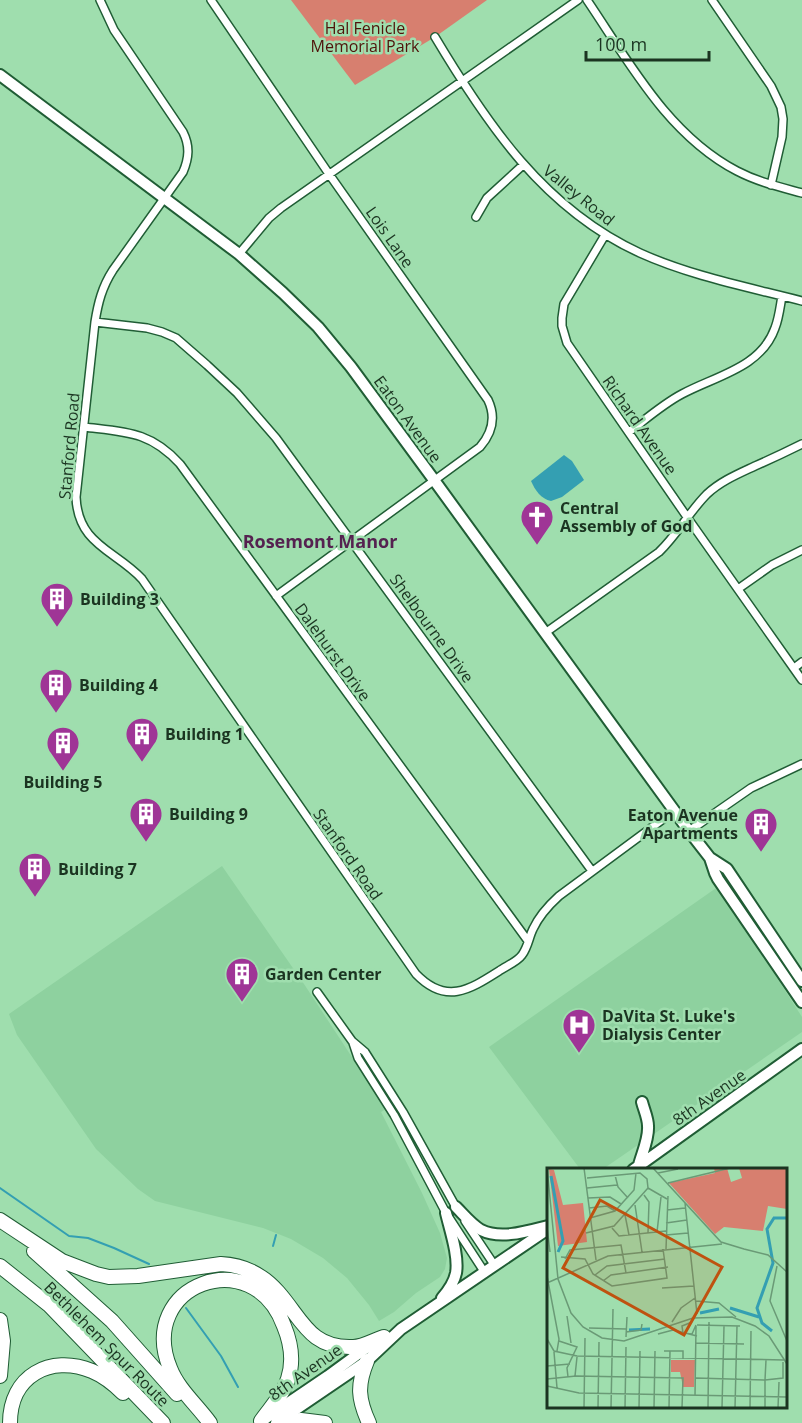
<svg xmlns="http://www.w3.org/2000/svg" width="802" height="1423" font-family="'Open Sans',sans-serif">
<style>
.built{fill:#8ed19f}
.green{fill:#d77f6f}
.water{fill:#349fb2}
.lines{fill:none;stroke-linecap:round;stroke-linejoin:round}
.stream{stroke:#349fb2;stroke-width:2}
.street-casing{stroke:#205d35;stroke-width:10}
.secondary-casing{stroke:#205d35;stroke-width:14}
.primary-casing{stroke:#205d35;stroke-width:14}
.highway-casing{stroke:#205d35;stroke-width:16}
.street{stroke:#fff;stroke-width:7}
.secondary{stroke:#fff;stroke-width:10}
.primary{stroke:#fff;stroke-width:10}
.highway{stroke:#fff;stroke-width:14}
.labels{text-anchor:middle;dominant-baseline:central;stroke-width:5;stroke-linejoin:round;paint-order:stroke}
.park-label{font-size:16px;fill:#4f130a;stroke:#9fdeae}
.street-label{font-size:16px;fill:#1b3421;stroke:#9fdeae}
.poi-label{font-size:16px;font-weight:bold;fill:#1b3421;stroke:#9fdeae;text-anchor:start}
.neighbourhood-label{font-size:18px;font-weight:bold;fill:#552250;stroke:#9fdeae}
.inset-river{fill:none;stroke:#349fb2;stroke-width:3}
.inset-road{fill:none;stroke:#6a9a76;stroke-width:1.5}
.view{fill:#bf5210;fill-opacity:0.15;stroke:#bf5210;stroke-width:3}
.inset-edge{fill:none;stroke:#1b3421;stroke-width:3}
</style>
<rect width="100%" height="100%" fill="#9fdeae"/>
<path class="built" d="M222,866L304,984L386,1109L381,1112L422,1193L440,1233L447,1258L445,1269L440,1277L416,1293L394,1312L379,1321L369,1305L347,1278L323,1258L291,1239L263,1228L155,1201L138,1189L96,1149L17,1035L9,1014Z
M719,886L744,923L756,945L802,1017V1032L603,1169H580L489,1047Z"/>
<path class="green" d="M291,0H487L435,37L355,85Z"/>
<path class="water" d="M564,455L572,461L584,480L562,497L551,501C541,499 535,490 531,481Z"/>
<g class="lines">
<path class="stream" d="M0,1188L69,1236L88,1238L114,1248L149,1264
M273,1246L276,1235
M186,1308L221,1356L238,1387"/>
<g class="street-casing">
<path id="street" d="M100,0L114,30L183,132C190,146 189,158 183,172L113,270C102,287 98,303 95,322L76,497C78,545 115,550 142,579L416,974C446,1005 469,990 499,971C506,966 517,962 522,955C528,947 529,937 533,929C539,916 548,906 559,896L674,811
M211,0L329,174L488,400C496,417 493,432 480,447L276,596
M587,0C629,62 668,135 737,171C758,182 780,187 802,193
M712,0L771,86L781,107L783,119L782,137L771,185
M435,37C487,124 544,209 640,253C691,276 748,287 802,301
M476,217L487,198L523,165
M605,235L564,304L562,318V326L567,343L687,517L802,680
M239,254L269,218L281,208L578,0
M95,322L147,328L162,332L176,338L207,365L237,393L276,438L592,871
M84,427C125,432 150,431 180,464L528,941
M629,432C646,419 663,404 682,394C715,376 761,368 775,328C779,318 780,307 782,296
M738,589L772,565L802,550
M545,633L659,552C677,535 689,512 707,494C721,481 738,474 755,466C771,459 786,452 802,444
M794,668L802,662
M689,831L751,788L802,764
M317,992L352,1041L365,1052L403,1112L457,1209
M353,1043L358,1058L394,1115L446,1213L485,1273
M465,1221L495,1266"/>
</g>
<g class="secondary-casing">
<path id="secondary" d="M0,75L239,254L283,293L318,327L351,367L434,480L689,831L710,858L727,869L802,981
M710,858L715,873L718,879L802,1002"/>
</g>
<g class="primary-casing">
<path id="primary" d="M639,1165C642,1153 649,1139 648,1126C648,1118 644,1110 642,1102
M633,1170L802,1049
M456,1207C464,1215 472,1225 481,1230C501,1240 528,1231 548,1226
M442,1298C448,1291 454,1283 456,1273C459,1256 450,1230 446,1213
M266,1418L328,1376L369,1346
M276,1423L367,1361L401,1329L548,1229"/>
</g>
<g class="highway-casing">
<path id="highway" d="M0,1220L62,1261L96,1274L109,1277L138,1276L221,1264C243,1265 263,1275 278,1292C302,1319 310,1349 353,1347C363,1347 374,1340 384,1337
M34,1251L112,1321L177,1394
M0,1266L49,1305L163,1423
M0,1320L3,1341L0,1376
M367,1361C357,1385 358,1399 369,1423
M10,1423C10,1376 50,1354 92,1371C104,1376 114,1384 123,1393
M210,1423C197,1405 178,1389 170,1368C136,1285 253,1241 284,1326C291,1343 294,1361 288,1379C283,1395 270,1408 261,1421
M283,1423L301,1420L325,1423"/>
</g>
<use href="#street" class="street"/>
<use href="#secondary" class="secondary"/>
<use href="#primary" class="primary"/>
<use href="#highway" class="highway"/>
</g>
<defs>
<g id="church-pin" transform="scale(1.725)"><path d="M0 17L-7.5 6A9.5 9.5 0 1 1 7.5 6Z" fill="#9f3596" stroke="#9fdeae"/><path d="M-1.2-6h2.4v3.5h3.3v2.4h-3.3V6h-2.4V-.1h-3.3v-2.4h3.3Z" fill="#fff"/></g>
<g id="building-pin" transform="scale(1.725)"><path d="M0 17L-7.5 6A9.5 9.5 0 1 1 7.5 6Z" fill="#9f3596" stroke="#9fdeae"/><path d="M-4-6H4V6H1V3H-1V6H-4ZM-2.5-4.3h1.7v1.8h-1.7ZM.8-4.3h1.7v1.8H.8ZM-2.5-1h1.7V.8h-1.7ZM.8-1h1.7V.8H.8Z" fill="#fff"/></g>
<g id="hospital-pin" transform="scale(1.725)"><path d="M0 17L-7.5 6A9.5 9.5 0 1 1 7.5 6Z" fill="#9f3596" stroke="#9fdeae"/><path d="M-5-5h3v3.5h4V-5h3V5h-3V1.5h-4V5h-3Z" fill="#fff"/></g>
</defs>
<g fill-rule="evenodd">
<use href="#church-pin" x="537" y="517"/>
<use href="#building-pin" x="57" y="599"/>
<use href="#building-pin" x="56" y="685"/>
<use href="#building-pin" x="142" y="734"/>
<use href="#building-pin" x="63" y="743"/>
<use href="#building-pin" x="146" y="814"/>
<use href="#building-pin" x="761" y="824"/>
<use href="#building-pin" x="35" y="869"/>
<use href="#building-pin" x="242" y="974"/>
<use href="#hospital-pin" x="579" y="1025"/>
</g>
<g class="labels">
<g class="park-label">
<text x="365" y="28">Hal Fenicle<tspan x="365" dy="18">Memorial Park</tspan></text>
</g>
<g class="street-label">
<text transform="translate(579 195) rotate(39)">Valley Road</text>
<text transform="translate(390 237) rotate(55)">Lois Lane</text>
<text transform="translate(408 419) rotate(54)">Eaton Avenue</text>
<text transform="translate(640 425) rotate(55)">Richard Avenue</text>
<text transform="translate(69 446) rotate(-85)">Stanford Road</text>
<text transform="translate(432 628) rotate(54)">Shelbourne Drive</text>
<text transform="translate(333 652) rotate(54)">Dalehurst Drive</text>
<text transform="translate(348 854) rotate(55)">Stanford Road</text>
<text transform="translate(709 1097) rotate(-35)">8th Avenue</text>
<text transform="translate(107 1344) rotate(45)">Bethlehem Spur Route</text>
<text transform="translate(305 1372) rotate(-35)">8th Avenue</text>
</g>
<g class="poi-label">
<text x="560" y="508">Central<tspan x="560" dy="18">Assembly of God</tspan></text>
<text x="80" y="599">Building 3</text>
<text x="79" y="685">Building 4</text>
<text x="165" y="734">Building 1</text>
<text x="63" y="782" text-anchor="middle">Building 5</text>
<text x="169" y="814">Building 9</text>
<text x="738" y="815" text-anchor="end">Eaton Avenue<tspan x="738" dy="18">Apartments</tspan></text>
<text x="58" y="869">Building 7</text>
<text x="265" y="974">Garden Center</text>
<text x="602" y="1016">DaVita St. Luke's<tspan x="602" dy="18">Dialysis Center</tspan></text>
</g>
<g class="neighbourhood-label">
<text x="320" y="541">Rosemont Manor</text>
</g>
</g>
<g transform="translate(547 1168)">
<rect width="240" height="240" fill="#9fdeae"/>
<path d="M167,0H180L184,14L195,10L192,0H240V41L221,38L216,63L177,59L168,66L122,15L168,5ZM2,1L7,2L16,37L36,35L40,74L11,78ZM124,192H148L147,219H136L133,204H124Z" fill="#d77f6f"/>
<path class="inset-river" d="M4,8L16,73L11,84M183,140L212,149M153,145L172,141M82,162L103,161M225,163L215,155L210,140L226,95L220,61L227,50H240"/>
<path class="inset-road" d="M0,0L11,111L24,145L36,159L55,170L77,173L146,150L185,149L208,158L222,168L240,196M5,0H28M37,0L49,92M106,0L174,74L197,81M111,5L131,1M68,7L71,19L81,30M40,10L93,5L100,11L101,20M121,15L183,0M40,20L70,17M101,20L120,31M97,27L102,34L101,65M41,30L63,29L74,36M138,35L150,146M88,37L95,84M42,40L60,38L68,43M120,42L138,40M78,47L82,67M43,50L68,43L87,22L89,5M119,55L140,52M0,59L3,84M65,60L72,68L119,63M110,64L114,29M39,65L67,58L101,20M119,67L141,65M119,81L121,28M197,81L221,87L240,104M14,89L38,91L46,106L65,118L120,110L116,81M18,91L23,82L74,77L79,105M230,98L223,133L240,173M48,107L60,98L118,91M0,108L12,171L10,183M56,113L64,107L121,99M0,115L61,88L175,76M115,120L147,118M149,133L172,135L189,149M20,148L24,175M125,154L134,140L148,130M145,154L135,158L136,165L145,166L149,157M150,157L193,158M42,160L79,161M79,164L94,162L95,156M111,166L126,162L150,168M79,169L80,149M0,171L7,183L30,188L237,192M12,173L30,179L20,200L21,209M149,175L197,176M117,183H136V191M7,184L10,220M0,198L23,196M28,208L30,189M149,210L218,212V240M0,211L29,208L136,210L135,240M218,212L219,192M218,212L236,210V194M0,218L32,225L240,229M148,228L149,158M37,240L38,170M51,240L52,174M64,240L66,141M78,240L79,179M92,240L93,183M107,240L108,183M122,240L123,183M161,240L162,154M175,240L177,158M188,240L190,158M203,240L204,163M231,240L232,214"/>
<path class="view" d="M53,32L175,99L137,167L16,100Z"/>
<rect width="240" height="240" class="inset-edge"/>
</g>
<path d="M586 51v9h123v-9" fill="none" stroke="#1b3421" stroke-width="3"/>
<text x="595" y="51" font-size="18" fill="#1b3421" stroke="#9fdeae" stroke-width="4.5" paint-order="stroke">100 m</text>
</svg>
